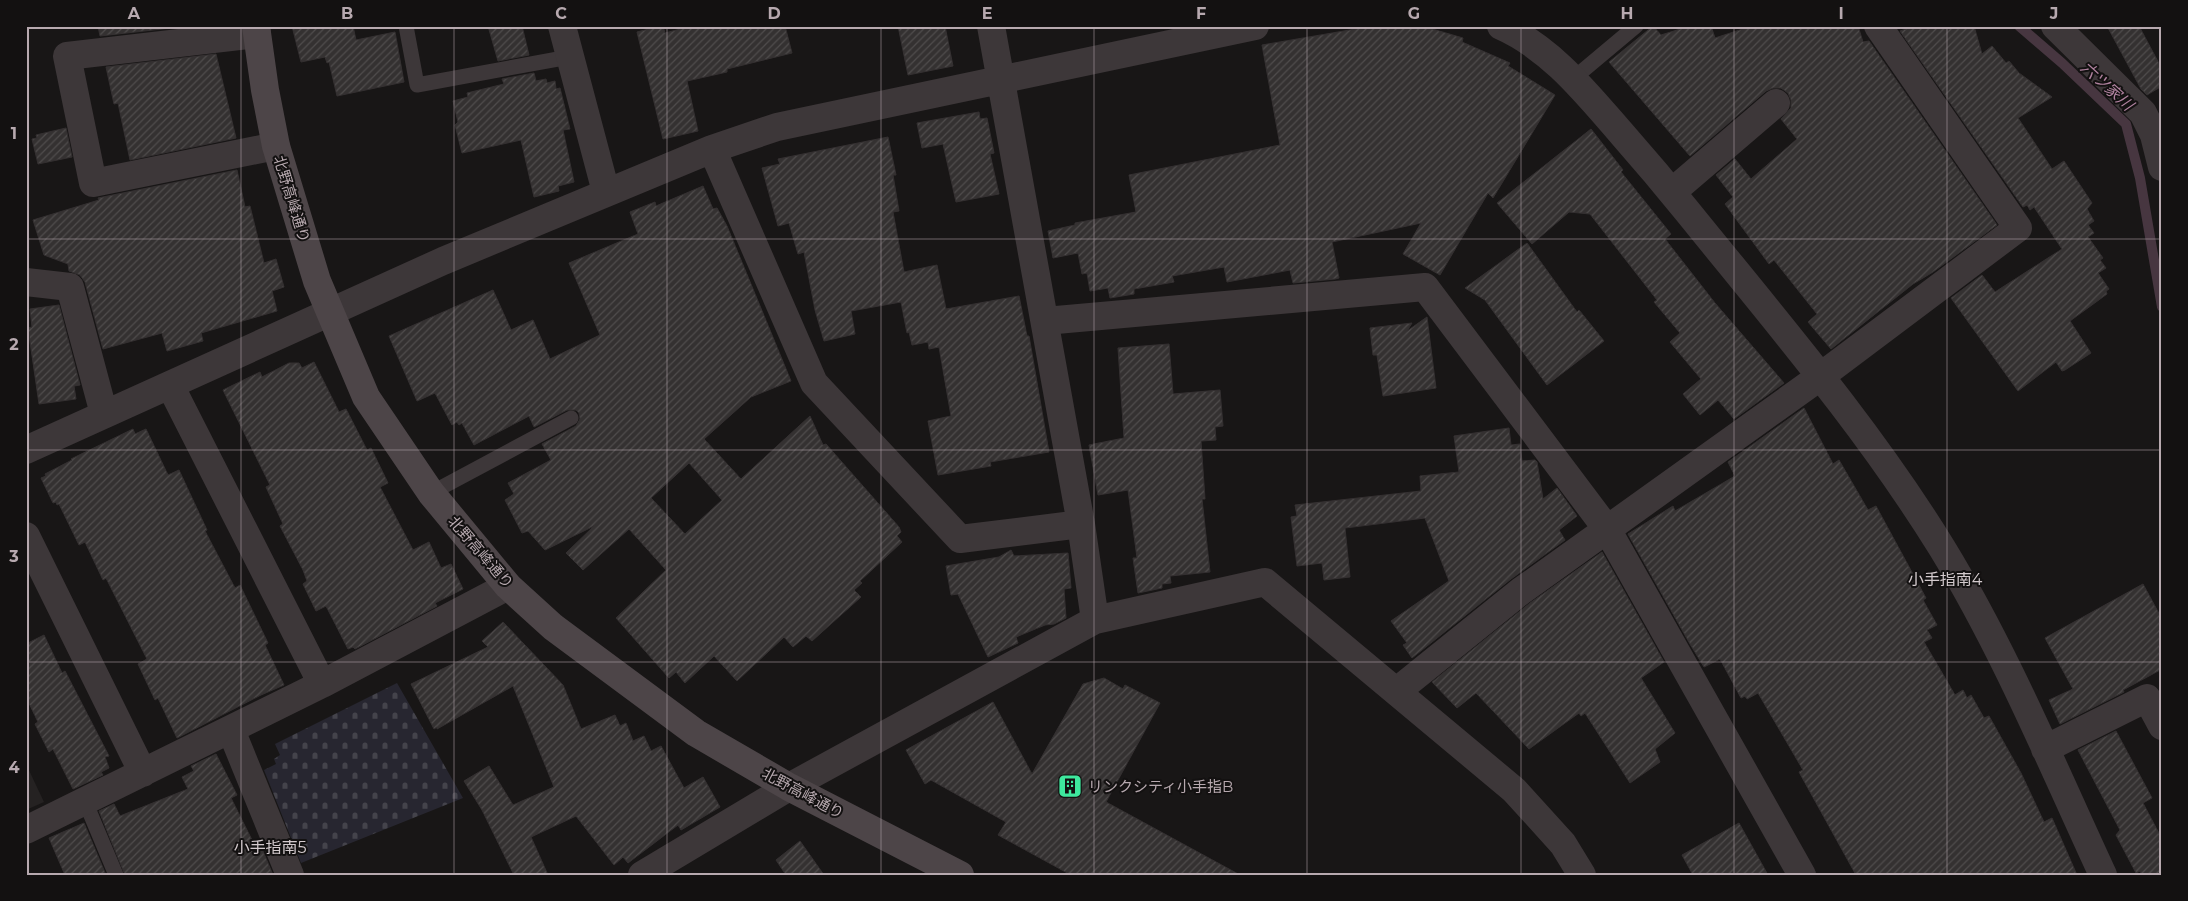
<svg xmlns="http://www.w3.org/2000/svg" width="2188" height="901" font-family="Montserrat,'Noto Sans JP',sans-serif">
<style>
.built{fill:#252222}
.cemetery{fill:url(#cemetery-stones)}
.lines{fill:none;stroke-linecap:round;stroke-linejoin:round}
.stream{stroke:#473640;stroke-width:10}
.building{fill:url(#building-hatch);stroke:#343031;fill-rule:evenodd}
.lane{stroke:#3d3739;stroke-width:15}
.street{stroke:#3d3739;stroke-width:28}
.secondary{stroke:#4d4548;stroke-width:28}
.grid{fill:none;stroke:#b7a9af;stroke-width:1;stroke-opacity:0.55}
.labels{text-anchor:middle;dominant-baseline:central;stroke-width:4;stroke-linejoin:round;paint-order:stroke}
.street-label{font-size:15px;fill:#b7a9af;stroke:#131111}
.poi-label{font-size:15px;fill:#b7a9af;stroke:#131111;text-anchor:start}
.water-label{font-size:16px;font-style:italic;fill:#b0829f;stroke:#131111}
.neighbourhood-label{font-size:16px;fill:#d3cacd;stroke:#131111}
.neatline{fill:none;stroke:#b7a9af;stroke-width:2}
.grid-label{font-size:16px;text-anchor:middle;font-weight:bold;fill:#b7a9af}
</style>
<defs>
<pattern id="cemetery-stones" width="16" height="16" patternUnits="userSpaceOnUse" patternTransform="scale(1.25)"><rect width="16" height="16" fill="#272630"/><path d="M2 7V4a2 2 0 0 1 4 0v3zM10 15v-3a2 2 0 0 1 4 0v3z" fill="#44434b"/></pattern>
<pattern id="building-hatch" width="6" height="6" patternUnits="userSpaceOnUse" patternTransform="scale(1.25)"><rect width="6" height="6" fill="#343131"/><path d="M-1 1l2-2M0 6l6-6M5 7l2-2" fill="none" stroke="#4f4c4c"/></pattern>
</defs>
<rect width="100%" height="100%" fill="#181616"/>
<path class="built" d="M26,764L44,802L26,810Z"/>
<path class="cemetery" d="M397,683L463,798L301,863L264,770L276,764L274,759L280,755L275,744Z"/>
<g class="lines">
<path class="stream" d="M2019,26L2062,63L2126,124L2140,178L2162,307"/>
</g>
<path class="building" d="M98,26H188L100,36Z
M292,26H353L356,40L395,32L404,82L337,96L329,62L327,63L325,57L301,62Z
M488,26H522L529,55L498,61Z
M661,26H663L665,33L692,26H785L792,53L727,69V72L687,81L698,131L663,139L637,32Z
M898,26H945L953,66L908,75Z
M1373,26H1422L1463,38L1462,42L1510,63L1508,66L1555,95L1493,198L1488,193L1440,275L1403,254L1421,223L1332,242L1339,278L1335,279L1293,283L1290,270L1227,282L1224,267L1172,276L1174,282L1134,289V294L1110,298L1108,288L1090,291L1087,273L1082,274L1078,253L1053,258L1048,231L1075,225V223L1136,212L1129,175L1280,145L1262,45Z
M1653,26L1661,35L1690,26H1711L1715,38L1752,26H1858L1863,42L1869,41L1997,225L1933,272L1913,284L1831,349L1808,322L1817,314L1774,260L1769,264L1725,204L1733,197L1716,175L1735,159L1751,179L1797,139L1781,119L1791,108V100L1788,93L1781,88H1773L1766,91L1690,156L1609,62Z
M1915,26H1974L1982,54L1992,46L2006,63L2009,61L2019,73L2052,97L2018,118L2052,169L2064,161L2092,203L2087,209L2094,221L2088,225L2094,233L2088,237L2103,258L2100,260L2106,268L2098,273L2109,289L2106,291L2107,294L2070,321L2091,353L2065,370L2062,371L2056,362L2018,391L1951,298L1982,275L1995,292L2062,249L2034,207L2030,210L2027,205L2023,207L1900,31Z
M2107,26H2139L2162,69V86L2147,95L2141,89Z
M216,54L236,138L130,160L118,103L114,104L106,67Z
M534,73L536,81L546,79L547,83L555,81L556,89L560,88L570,129L563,130L574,182L558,186L559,191L534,197L521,140L462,153L455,125L458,122L453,101L468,97L467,93L504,84L502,79Z
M979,112L980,119L987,118L994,153L990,154L999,194L956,202L943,144L922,148L917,123Z
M66,128L72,157L38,164L32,139L37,138L36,135Z
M1591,129L1623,170L1621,172L1671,234L1665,239L1715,303L1784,383L1734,419L1718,400L1700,415L1683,394L1701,379L1670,342L1680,333L1654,302L1657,300L1590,214L1569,212L1532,244L1497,203Z
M888,137L896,175H893L899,211L893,212L904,272L937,265L946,309L1019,296L1027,336H1029L1049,452L990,462L991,466L938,475L928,421L951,416L939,347L929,349L928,342L912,345L909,332L907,333L901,302L851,311L855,334L824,341L815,310L804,252L798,254L789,223L778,226L762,168L780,164L778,159Z
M237,170L245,207L250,206L264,263L276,259L284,287L272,291L277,311L201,333L203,341L167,351L162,333L103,349L85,282L80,275L69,271L68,264L44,255L33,220L99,200L98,198Z
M703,186L713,209L717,208L727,226L791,381L751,397L704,439L741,479L810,416L823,445L826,444L899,527L901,532L897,536L902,542L860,581L862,583L854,590L861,597L812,641L806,636L793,647L784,637L737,681L714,656L685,683L676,672L669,678L616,618L666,570L629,529L583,570L566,553L594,526L545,550L528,531L522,533L505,500L514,494L508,483L551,460L542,444L576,426L580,419L579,413L576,410H567L534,427L529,416L474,445L462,423L459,425L457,422L452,425L435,393L417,401L389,336L493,290L511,330L533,320L550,359L600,335L569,263L638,234L630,212L655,202L656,206ZM689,463L722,500L685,534L651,498Z
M1527,243L1577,312L1579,310L1604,341L1547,385L1485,300L1465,288Z
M59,305L80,385L74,386L76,399L39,404L28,328L32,327L30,309Z
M1427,317L1436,388L1383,396L1377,355H1373L1370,328L1412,323L1407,331Z
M1169,344L1173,394L1220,390L1223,426L1215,427L1216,440L1201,441L1205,499H1202L1210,572L1170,576L1171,583L1162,584V588L1138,593L1133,558H1137L1128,490L1098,495L1089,445L1124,438L1118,348Z
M314,362L339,412L346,409L367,450L371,448L388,483L380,487L413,550L429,542L441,568L451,564L463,589L435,603L437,606L355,649L353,647L348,649L326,606L316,611L303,584L307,581L303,570L280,526L283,524L266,487L270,485L223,390L260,372L262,377L289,363H299L302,368Z
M1804,408L1833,464L1839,460L1868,510L1876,506L1926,598L1923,600L1937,625L1927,630L1932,638L1924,642L1955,695L1963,690L1967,698L1971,695L1984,718L1989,716L2021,773L2044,822L2052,818L2077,875H1856L1799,772L1803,770L1758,693L1747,699L1745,696L1741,698L1720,659L1704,667L1690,644L1628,534L1673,506L1675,511L1735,476L1728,462Z
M1509,428L1511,445L1520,444L1522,461L1535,460L1537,462L1543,499L1557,488L1577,516L1559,530L1565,540L1511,579L1412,658L1403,645L1407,643L1391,621L1449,581L1425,518L1345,528L1350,577L1324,580L1322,563L1297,566L1291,517L1297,516L1295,505L1421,491L1420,476L1459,472L1454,436Z
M133,429L135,434L146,429L168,475L179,470L207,530L205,531L235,588L240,585L268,643L265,645L284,685L261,695L177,738L158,698L155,700L138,664L147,659L106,578L103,580L85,542L79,545L59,504L57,505L56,502L53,503L41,478L46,476L45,474L72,460L71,459Z
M1011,550L1014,556L1068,553L1071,588L1064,589L1066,618L1054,624L1045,625L1016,637L1018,643L988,657L958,594L951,595L946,566L999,557Z
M1602,552L1664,662L1641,678L1675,733L1655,749L1660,762L1630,783L1585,713L1581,716L1579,713L1529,749L1476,693L1457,708L1432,682L1530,603Z
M2143,584L2162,619V669L2123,690L2124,692L2060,724L2049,700L2073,689L2045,638Z
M503,622L563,685L581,729L615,715L620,726L626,723L633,741L644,736L651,751L661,746L684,788L703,777L720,807L681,830L678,825L628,863L623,857L614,865L576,816L531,837L548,875H514L482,810L464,781L489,766L513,805L554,787L513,686L437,729V727L434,729L411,684L488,647L482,641Z
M44,635L62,673L65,671L109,756L105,757L109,768L101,772L103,775L73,789L53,749L49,752L35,724L38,722L26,697V644Z
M1104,678L1123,689L1125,685L1160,703L1106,802L1240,875H1071L998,835L1006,822L931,780L925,784L906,750L993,702L1032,774L1083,684Z
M2116,731L2152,798L2143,803L2162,839V875H2142L2140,871L2136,873L2116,835L2120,830L2078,750Z
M216,754L237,795L231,798L255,846L260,844L273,875H125L99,811L114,804L120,816L188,789L182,777L194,771L191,766Z
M84,823L106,875H65L49,838Z
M1739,823L1768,875H1693L1682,855Z
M800,841L824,875H786L776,860Z"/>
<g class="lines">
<path class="lane" d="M406,26L417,85L569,57
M1574,78L1636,26
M431,493L571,418
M85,801L116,875"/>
<path class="street" d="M562,26L606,192
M991,26L1081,524L1095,620
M1501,26C1551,48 1587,94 1622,134C1644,159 1666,185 1687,211C1775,320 1868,428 1942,548C2005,651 2052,765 2103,875
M2055,26L2143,113L2154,135L2162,167
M257,34L67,56L93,183L276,146
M712,149L814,383L960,539L1081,524
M1672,192L1776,103
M26,282L70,287L104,414
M1045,321L1425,287L1607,529L1802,875
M170,385L322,684
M26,450L443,261L712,149L777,127L1255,26
M26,536L143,773
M1397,691L1521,591L1821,376L2018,228L1878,26
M231,730L290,875
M2045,749L2147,698L2162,726
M26,830L322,684L508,586
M642,875L789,787L1095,620L1265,582L1514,790L1563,844L1582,875"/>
<path class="secondary" d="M256,26L265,90L276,146L317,281L366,397L431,493L508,586L553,627L696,733L789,787L960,875"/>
</g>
<path class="grid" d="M241,26V875M454,26V875M667,26V875M881,26V875M1094,26V875M1307,26V875M1521,26V875M1734,26V875M1947,26V875M26,239H2162M26,450H2162M26,662H2162"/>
<defs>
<g id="building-square" transform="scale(1.25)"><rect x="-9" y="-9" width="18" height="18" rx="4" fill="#3ee89e" stroke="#131111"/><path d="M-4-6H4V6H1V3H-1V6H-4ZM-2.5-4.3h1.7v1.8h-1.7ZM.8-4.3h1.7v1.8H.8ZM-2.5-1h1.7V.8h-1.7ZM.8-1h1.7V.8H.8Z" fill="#111"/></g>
</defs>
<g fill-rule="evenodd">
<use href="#building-square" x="1070" y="786"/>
</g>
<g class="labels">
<g class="street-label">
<text transform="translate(292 199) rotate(73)">北野高峰通り</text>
<text transform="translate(481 552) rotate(49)">北野高峰通り</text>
<text transform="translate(803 793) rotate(28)">北野高峰通り</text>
</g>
<g class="poi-label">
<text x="1088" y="786">リンクシティ小手指B</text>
</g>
<g class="water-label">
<text transform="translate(2107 86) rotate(42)">六ツ家川</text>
</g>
<g class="neighbourhood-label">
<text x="1945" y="579">小手指南4</text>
<text x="270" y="847">小手指南5</text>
</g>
</g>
<rect width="2188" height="901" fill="none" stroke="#131111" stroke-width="55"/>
<rect x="28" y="28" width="2132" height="846" class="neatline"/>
<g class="grid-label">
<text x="134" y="19">A</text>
<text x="347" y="19">B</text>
<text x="561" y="19">C</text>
<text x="774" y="19">D</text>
<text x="987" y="19">E</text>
<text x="1201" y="19">F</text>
<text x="1414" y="19">G</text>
<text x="1627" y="19">H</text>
<text x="1841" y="19">I</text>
<text x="2054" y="19">J</text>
<text x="14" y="139">1</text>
<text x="14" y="350">2</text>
<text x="14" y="562">3</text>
<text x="14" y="773">4</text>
</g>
</svg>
